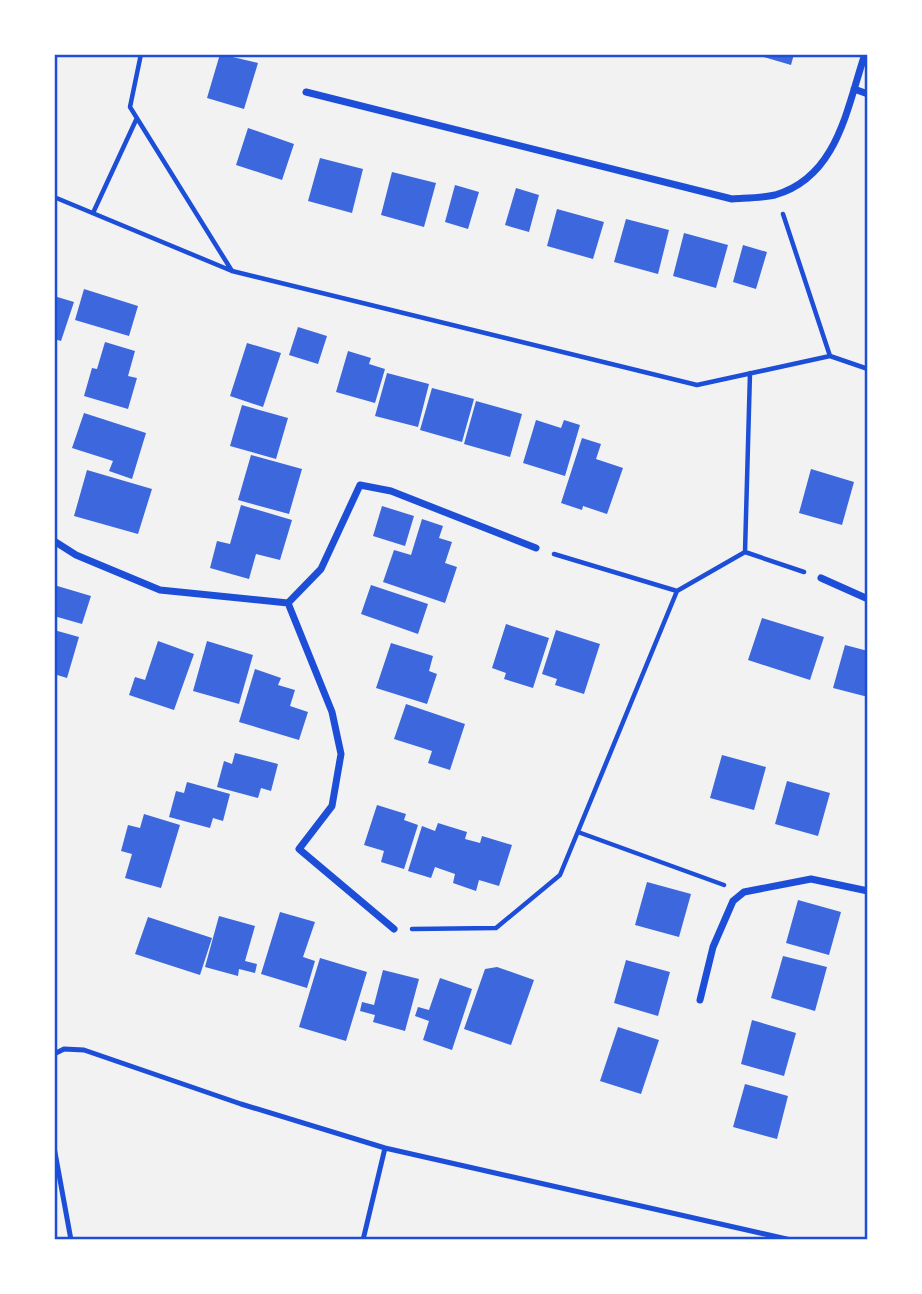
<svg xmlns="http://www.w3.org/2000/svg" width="922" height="1294" font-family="'DejaVu Sans',sans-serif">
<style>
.building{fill:#3d67dc}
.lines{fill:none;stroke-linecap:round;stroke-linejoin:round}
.path{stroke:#1d4ed8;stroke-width:4.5}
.service{stroke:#1d4ed8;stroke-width:5}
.minor{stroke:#1d4ed8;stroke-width:7}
.neatline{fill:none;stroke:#1d4ed8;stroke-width:2.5}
</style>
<rect width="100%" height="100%" fill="#f2f2f2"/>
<path class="building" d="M220,54L258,63L244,109L207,98Z
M753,54H794L791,65Z
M248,128L294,144L282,180L236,165Z
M320,158L363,169L352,213L308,201Z
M392,172L436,183L424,227L381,215Z
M455,185L479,192L468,229L445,222Z
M516,188L539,195L529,232L505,225Z
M557,209L604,222L593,259L547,246Z
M626,219L669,230L658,274L614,262Z
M684,233L728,245L716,288L673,276Z
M743,245L767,252L756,289L733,282Z
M84,289L138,306L129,336L75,320Z
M54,296L74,302L61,341L54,339Z
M298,327L327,336L318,364L289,355Z
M105,342L135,351L128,376L137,378L128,409L84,396L92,368L97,369Z
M247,343L281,353L263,407L230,396Z
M348,351L371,358L369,364L385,369L375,403L336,392Z
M387,373L429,384L418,427L375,416Z
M432,388L474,399L462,442L420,430Z
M476,401L522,414L510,457L464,444Z
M242,405L288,418L276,459L230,446Z
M84,413L146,433L132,479L109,471L113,461L72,448Z
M536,420L561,428L564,420L580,425L565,476L523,463Z
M582,438L601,444L596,459L623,468L607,514L583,506L582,510L561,503Z
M251,455L302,469L289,514L238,500Z
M811,469L854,482L842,525L799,513Z
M87,470L152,489L138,534L74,516Z
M241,505L292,520L280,560L256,554L249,579L210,568L217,541L230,544Z
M382,506L414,516L405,546L373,536Z
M422,519L443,526L439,538L452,542L445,563L457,567L445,603L383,582L394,550L411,555Z
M54,585L91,596L82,624L54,616Z
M371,585L428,604L418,634L361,614Z
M762,618L824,637L810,680L748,660Z
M506,624L549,638L533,688L504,679L506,673L492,668Z
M54,630L79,637L67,678L54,674Z
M556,630L600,644L584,694L555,685L557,679L542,674Z
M158,641L194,654L174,710L129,695L135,677L145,680Z
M207,641L253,655L239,704L193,691Z
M391,643L433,656L429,671L437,674L427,704L376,688Z
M845,645L868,651V697L833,688Z
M255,669L281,678L278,685L295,690L290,706L308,712L299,740L239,722Z
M406,704L465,724L450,770L428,763L432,751L394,739Z
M235,753L278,764L271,791L261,788L258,798L217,787L224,761L232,764Z
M722,755L766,767L754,810L710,798Z
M787,781L830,793L818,836L775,824Z
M187,782L230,794L223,821L213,818L210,828L169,817L176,791L184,793Z
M377,805L406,814L404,820L418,825L404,869L381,862L384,851L364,845Z
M144,814L180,825L161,888L125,878L132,854L121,851L128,825L140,828Z
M438,823L467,832L465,839L480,843L482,836L512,845L499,886L479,880L476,891L453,883L455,874L435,867L431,878L408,871L422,826L435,831Z
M647,882L691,894L679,937L635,925Z
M798,900L841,912L829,955L786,943Z
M280,912L315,922L303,957L315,961L307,988L261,974Z
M219,916L255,926L245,961L257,964L255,973L239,969L238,976L205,967Z
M148,917L212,938L200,975L135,954Z
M783,956L827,967L815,1011L771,998Z
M320,958L367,972L346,1041L299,1027Z
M626,960L670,972L658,1016L614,1003Z
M497,967L534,980L511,1045L464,1029L485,969Z
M383,970L419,979L405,1031L373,1022L375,1015L360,1011L362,1002L374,1005Z
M440,978L472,989L452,1050L423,1040L429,1021L415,1016L418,1007L429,1010Z
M752,1020L796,1033L784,1076L741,1064Z
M618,1027L659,1040L641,1094L600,1081Z
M745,1084L788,1096L777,1139L733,1127Z"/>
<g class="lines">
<path class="path" d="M141,54L130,107L232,271
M54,197L232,271L697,385L830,356L868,369
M93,213L136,120
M783,214L830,356
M745,552L804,572
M554,554L677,591
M578,832L724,885
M412,929L496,928L560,875L677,591L745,552L750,373"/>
<path class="service" d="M54,1054L64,1049L84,1050L241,1104L385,1148L791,1240
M54,1147L71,1240
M363,1240L385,1148"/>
<path class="minor" d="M854,89L868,94
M306,92L732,199C746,198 762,198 775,195C838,177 847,107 865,54
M54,541L76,555L160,590L288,603L321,569L360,485L391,491L536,548
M821,578L868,599
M288,603L332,712L341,754L332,806L299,849L394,929
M700,1000L713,947L733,901L744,892L811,879L868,891"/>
</g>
<rect width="922" height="1294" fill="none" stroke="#ffffff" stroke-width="112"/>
<rect x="56" y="56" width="810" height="1182" class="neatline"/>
</svg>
